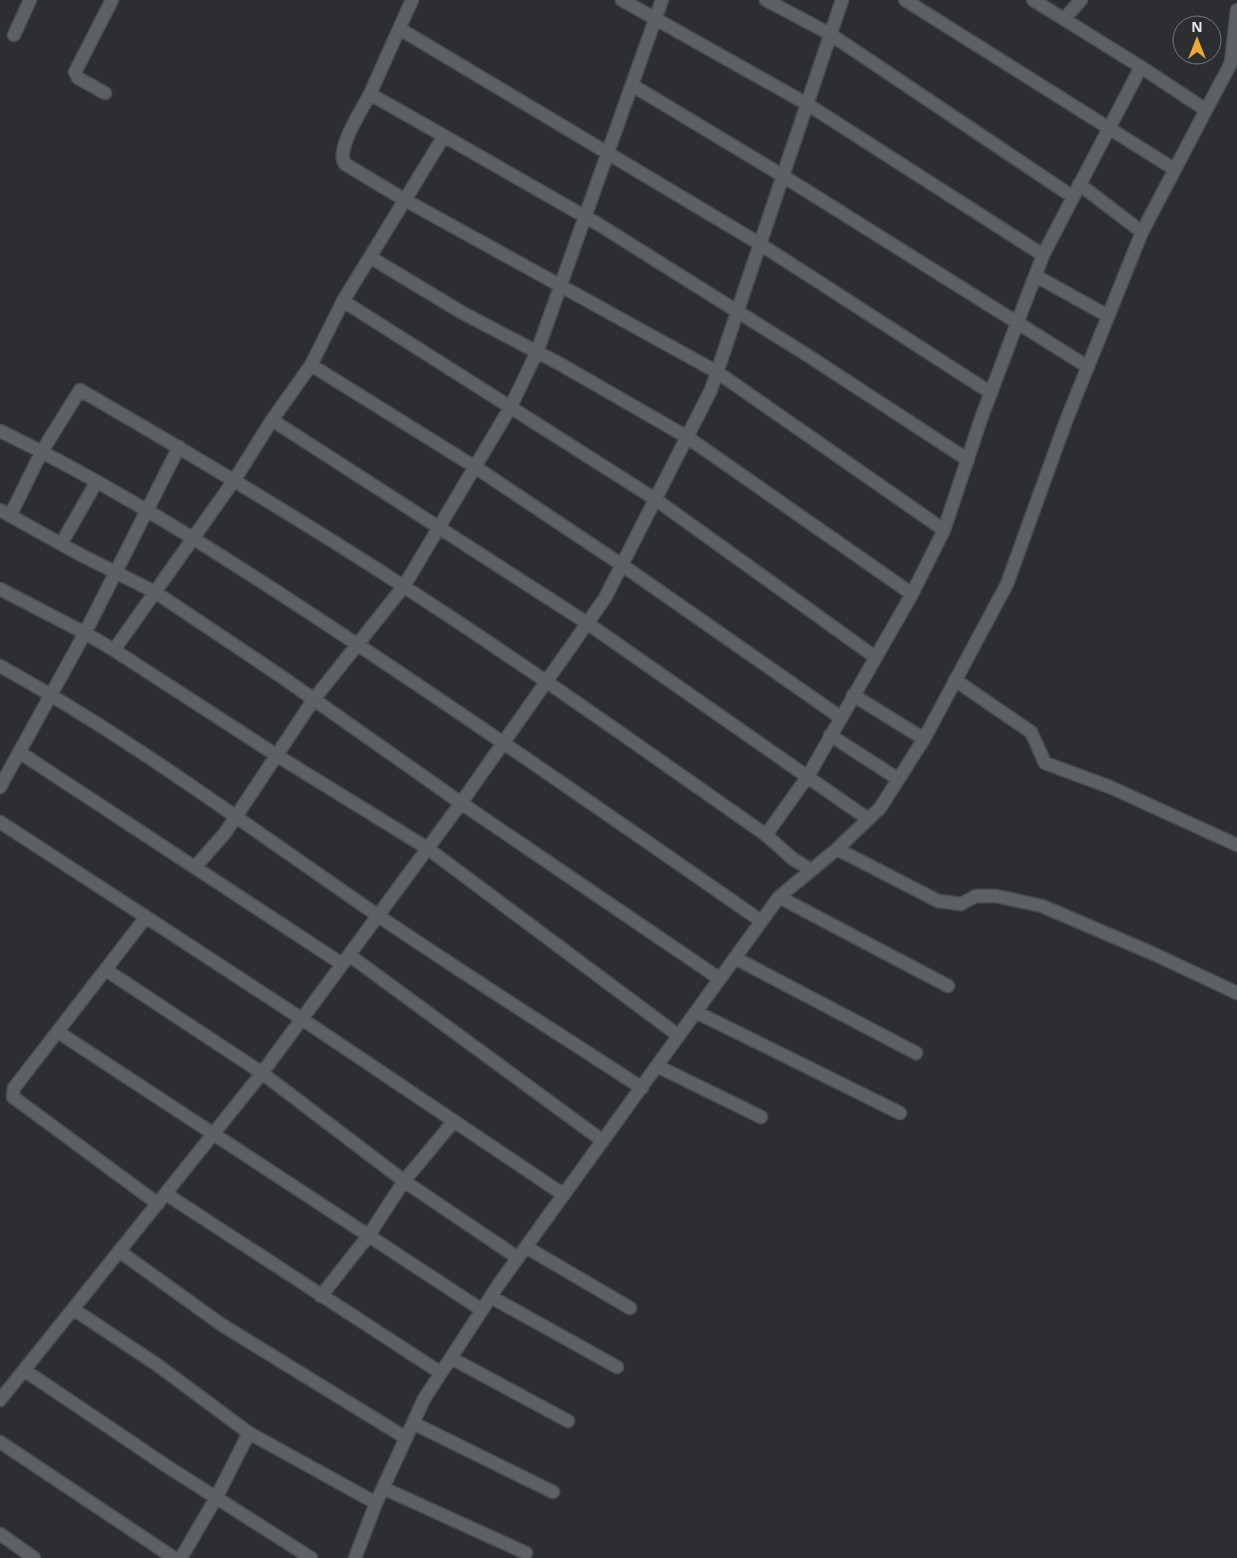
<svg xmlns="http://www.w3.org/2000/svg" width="1237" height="1558" font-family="'Open Sans',sans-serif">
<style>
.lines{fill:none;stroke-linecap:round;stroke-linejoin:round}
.minor-casing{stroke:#4a4c4f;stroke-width:15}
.minor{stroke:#5e6164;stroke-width:12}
</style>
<rect width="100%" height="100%" fill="#2c2e31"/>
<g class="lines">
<g class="minor-casing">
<path id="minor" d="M622,0L807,104L1043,255
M766,0L830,34L1073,197
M905,0L1174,169
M1064,19L1081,0
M400,29L760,244L991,393
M14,35L30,0
M632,85L783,176L1088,367
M105,93L78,78L75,72L112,0
M370,94C362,110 335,149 345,164L405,200L717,372L944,530
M1206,110L1231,63L1237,10
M444,136L598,224L807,355L968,460
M1079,184L1142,232
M370,257L461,312L560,364L687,437L912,594
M1036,276L1108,316
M343,301L655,499L875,657
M311,365L475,467L622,565L840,717
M272,420L587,623L868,819
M0,431C122,490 239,566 352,641C490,732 626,827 761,921
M0,510L79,554L155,592L282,677L461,803L720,979
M10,516L42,451L80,390C189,453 297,517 403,586C527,666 646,751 766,835L793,859L811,870
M61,544L96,483
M0,589L85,633L179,447
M114,650L276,755L427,848L679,1036
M0,666C132,739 253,830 377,915C464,974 553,1030 642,1088
M955,680L1031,732L1045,763L1110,787L1237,845
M853,695L924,739
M830,735L898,779
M19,752L342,964
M0,787L85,633L114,650L235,479L272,420L311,365L343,301L444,136L370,94L412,0
M0,822L146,917L14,1088L13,1097L158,1204
M766,835L808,776L912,594L944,530L982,416L1043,255L1141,67
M837,849L938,901L961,904L976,896H996L1042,906L1154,954L1237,993
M196,866L225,833L314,699L404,586L510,408L537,352L662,0
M779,897L948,986
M146,917L302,1019L564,1195
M349,955L603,1141
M735,958L916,1053
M106,970L262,1073L404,1181L518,1258
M696,1012L900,1113
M58,1032L482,1310
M657,1066L761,1117
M166,1194L441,1373
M526,1247L630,1308
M119,1251L222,1325L406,1438
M321,1296L369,1235L404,1181L454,1121
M491,1297L617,1367
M73,1309L156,1364L249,1433L376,1503
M451,1358L568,1421
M24,1370L168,1467L311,1558
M0,1400L262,1073L461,803L605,598L711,390L842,0
M413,1423L553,1492
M0,1442L174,1558
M383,1488L526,1553
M0,1534L34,1558
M181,1558L216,1498L249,1433
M355,1558L376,1503L424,1399L499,1284L779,897L837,849L880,808L924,739L1007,584L1066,421L1142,232L1206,110L1141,67L1033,0"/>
</g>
<use href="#minor" class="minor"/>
</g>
<g transform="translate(1197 40)"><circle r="24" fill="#2c2e31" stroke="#76787b"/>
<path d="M0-4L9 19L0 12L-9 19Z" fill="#eca93a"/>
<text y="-8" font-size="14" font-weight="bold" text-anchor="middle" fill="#e5e7e9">N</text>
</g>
</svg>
